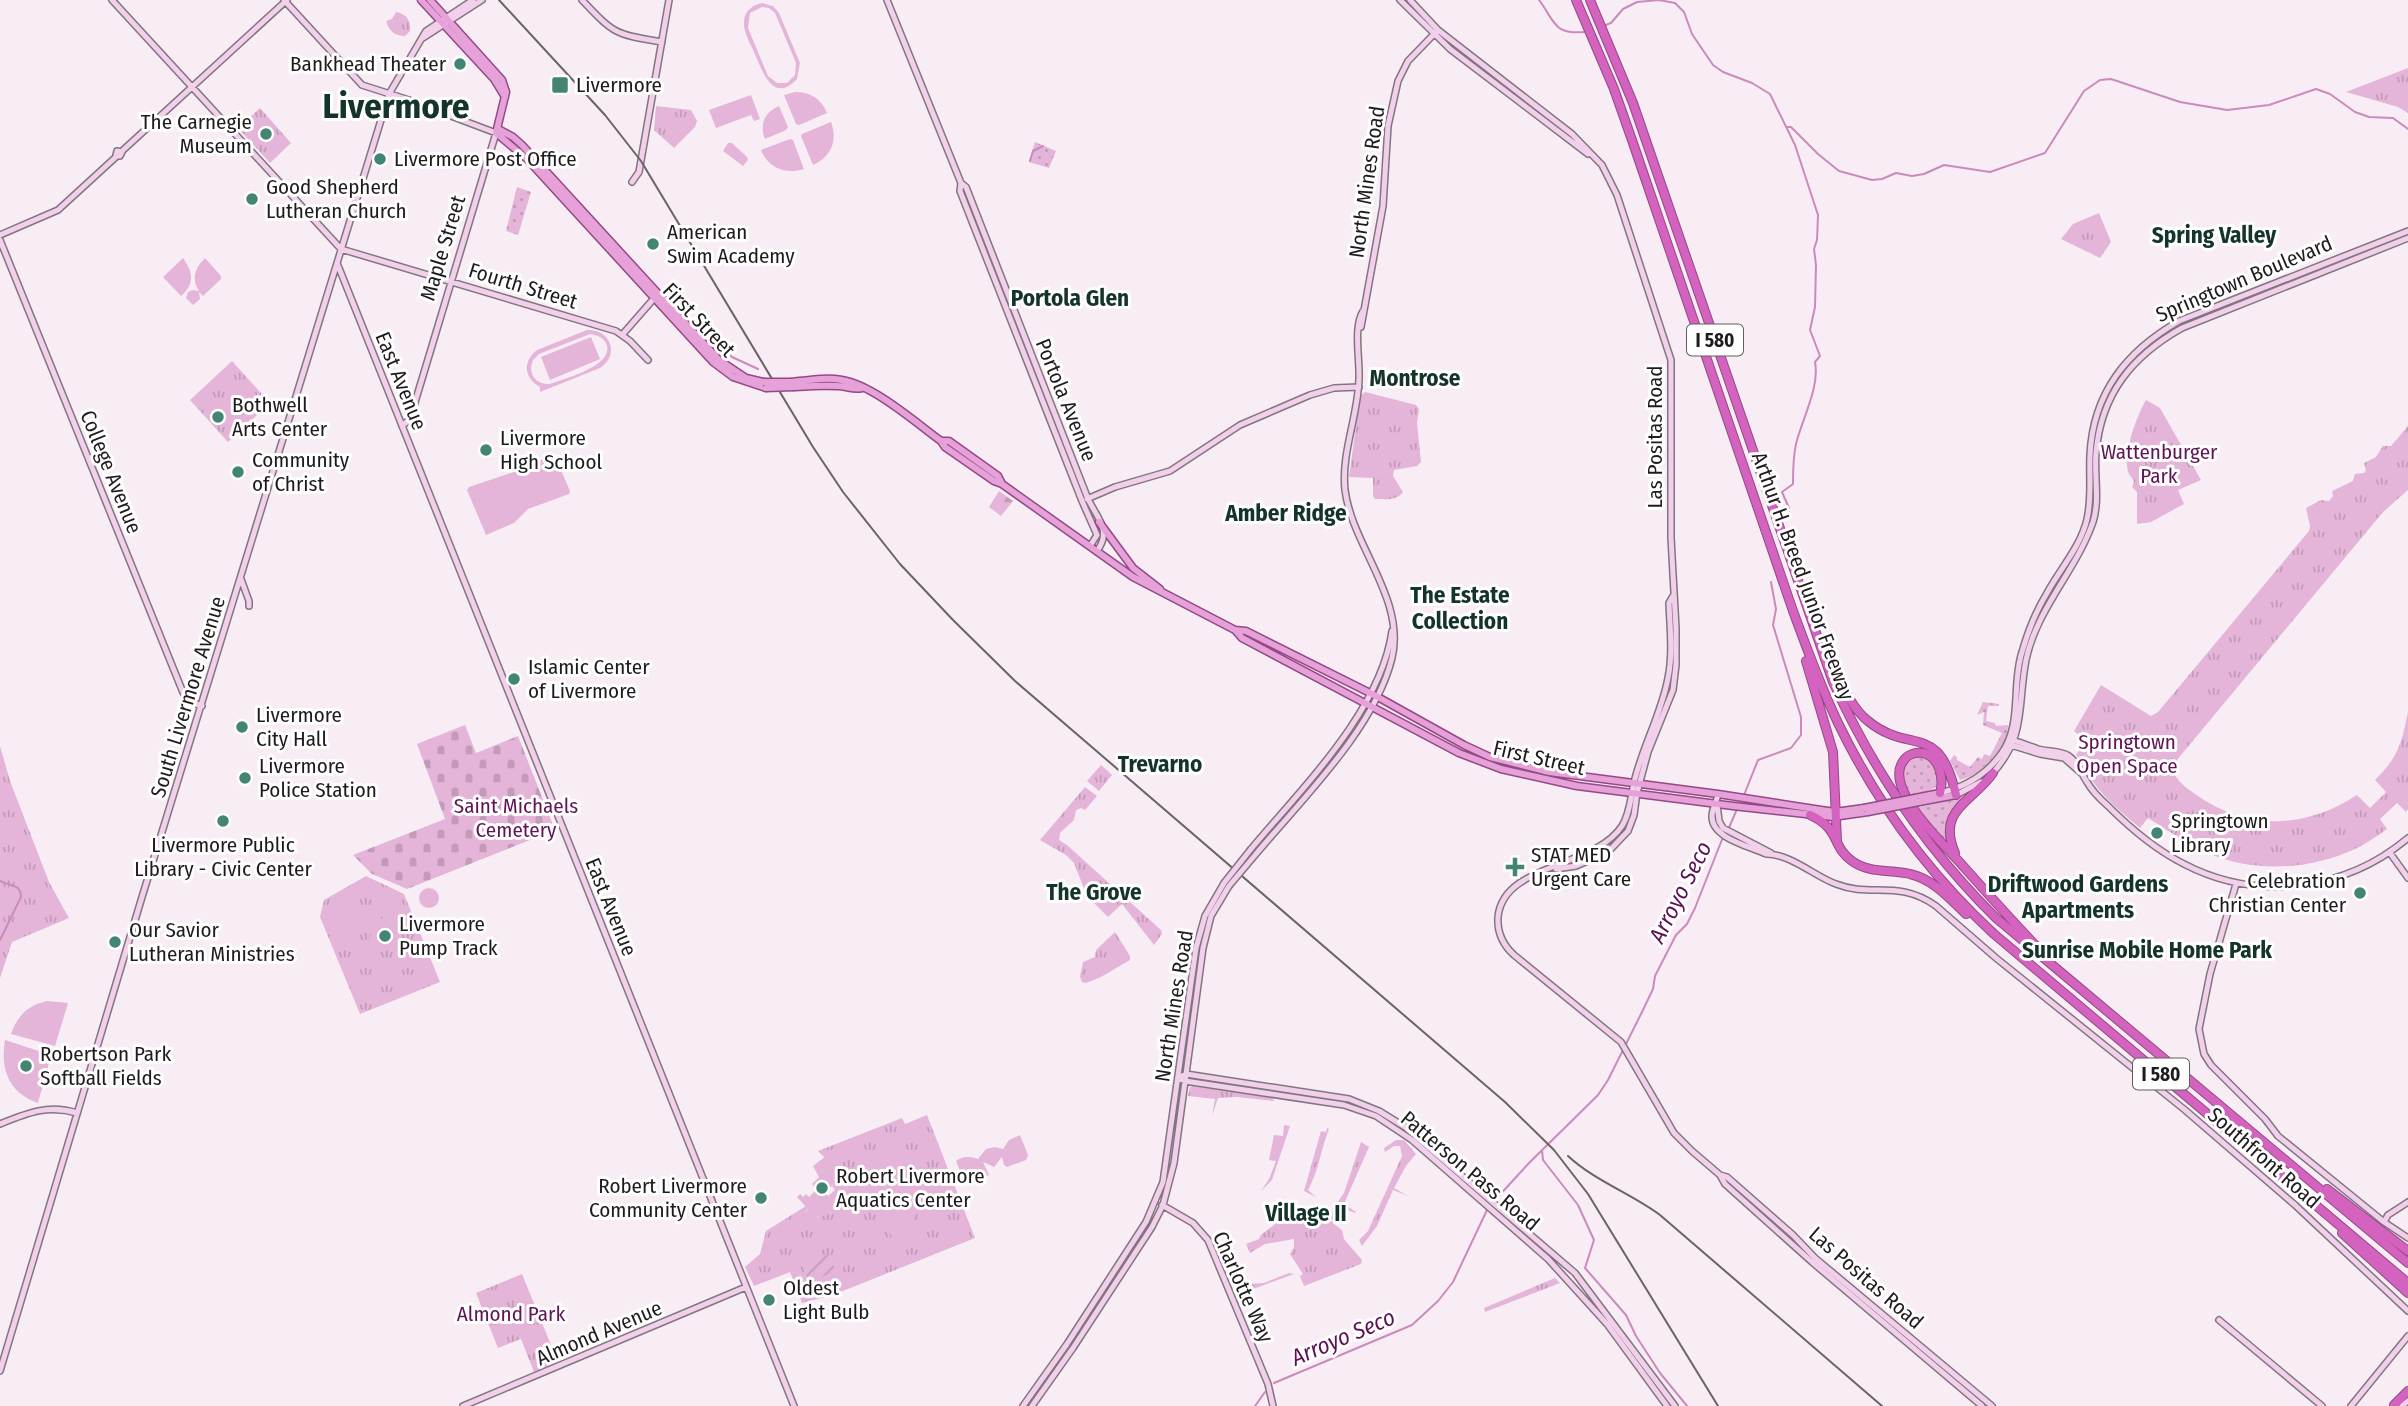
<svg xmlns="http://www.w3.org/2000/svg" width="2408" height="1406" font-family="'Fira Sans Condensed',sans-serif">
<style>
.grass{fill:url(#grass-dots)}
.forest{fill:url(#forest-firs)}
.cemetery{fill:url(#cemetery-stones)}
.park{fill:url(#park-tufts)}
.garden{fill:url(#garden-furrows)}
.pitch{fill:#e4b5d8;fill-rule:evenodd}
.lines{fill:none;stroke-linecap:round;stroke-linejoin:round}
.stream{stroke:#cb8abc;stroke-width:2}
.secondary-casing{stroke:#80777e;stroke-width:8}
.primary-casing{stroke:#944986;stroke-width:9}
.highway-casing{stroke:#944986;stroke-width:10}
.secondary{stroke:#f2d0ec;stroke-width:5}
.primary{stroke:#e5a1d8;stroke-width:6}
.highway{stroke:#d363be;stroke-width:8}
.rail{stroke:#6a6368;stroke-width:2}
.secondary-bridge-casing{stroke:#80777e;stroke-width:8;stroke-linecap:butt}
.primary-bridge-casing{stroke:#944986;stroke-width:9;stroke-linecap:butt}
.secondary-bridge{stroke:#f2d0ec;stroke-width:5}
.primary-bridge{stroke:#e5a1d8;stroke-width:6}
.poi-dot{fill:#438474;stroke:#fefefe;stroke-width:2.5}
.labels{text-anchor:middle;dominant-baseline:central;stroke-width:6;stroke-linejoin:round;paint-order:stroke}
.shield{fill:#fefefe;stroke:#615e60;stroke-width:2}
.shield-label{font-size:19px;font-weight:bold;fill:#1e1a1d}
.poi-label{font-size:21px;fill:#1e1a1d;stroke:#fefefe;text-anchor:start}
.street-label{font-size:21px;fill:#1e1a1d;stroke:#fefefe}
.park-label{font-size:21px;fill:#611455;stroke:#fefefe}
.neighbourhood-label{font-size:23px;font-weight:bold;fill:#14332b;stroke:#fefefe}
.water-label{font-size:23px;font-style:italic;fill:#5e1152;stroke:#fefefe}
.town-label{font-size:35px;font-weight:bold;fill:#14332b;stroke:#fefefe}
</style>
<defs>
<pattern id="grass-dots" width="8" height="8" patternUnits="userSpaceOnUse" patternTransform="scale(1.75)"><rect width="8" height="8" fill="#e4b5d8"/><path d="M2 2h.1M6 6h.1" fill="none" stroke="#c39bb9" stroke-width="1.8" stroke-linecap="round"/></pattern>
<pattern id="forest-firs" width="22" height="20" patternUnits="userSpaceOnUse" patternTransform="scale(1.75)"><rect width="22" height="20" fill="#e4b5d8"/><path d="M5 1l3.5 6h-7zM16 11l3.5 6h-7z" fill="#c39bb9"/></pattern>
<pattern id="cemetery-stones" width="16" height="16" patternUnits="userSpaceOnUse" patternTransform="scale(1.75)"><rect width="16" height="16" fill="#e4b5d8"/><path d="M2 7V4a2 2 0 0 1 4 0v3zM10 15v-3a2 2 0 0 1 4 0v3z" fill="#c39bb9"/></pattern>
<pattern id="park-tufts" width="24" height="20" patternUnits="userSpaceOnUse" patternTransform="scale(1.75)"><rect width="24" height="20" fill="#e4b5d8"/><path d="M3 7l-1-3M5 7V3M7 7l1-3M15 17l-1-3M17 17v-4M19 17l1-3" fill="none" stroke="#c39bb9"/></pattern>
<pattern id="garden-furrows" width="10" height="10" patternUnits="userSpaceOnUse" patternTransform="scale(1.75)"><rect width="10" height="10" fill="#e4b5d8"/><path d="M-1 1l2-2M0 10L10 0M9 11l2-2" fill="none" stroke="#c39bb9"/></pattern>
</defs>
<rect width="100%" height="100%" fill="#f8edf5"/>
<path class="grass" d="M1035,142L1056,151L1049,168L1029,162Z
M517,187L531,192L518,235L506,231Z
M1983,702L1999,704V706H1988L1986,721L1995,723L1996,726L2008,725C2008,747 1982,775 1960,780L1950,761L1954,755L1957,757V760L1970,767L1978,757L1982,759L1984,754L1990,756L2002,733L1983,725L1984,712L1977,715Z
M1910,756L1928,757L1935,766L1939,784C1931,793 1919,793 1908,796C1902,780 1899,769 1910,756Z
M1972,791C1943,811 1949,824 1954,855L1915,808L1949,800Z"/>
<path class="forest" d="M999,491L1013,501L1001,516L989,507Z"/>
<path class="cemetery" d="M465,725L476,753L518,736L555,830L407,889L372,874L353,855L445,819L417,744Z"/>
<path class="park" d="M396,12C406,14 411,20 410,31L405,36C395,36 389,31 386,21L392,19Z
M2408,68V113L2398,107L2346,92Z
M656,106L691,110L697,121L695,127L674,148L654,130Z
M260,108L291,143L270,163L238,128Z
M2099,213L2111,242L2100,258L2061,239L2073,224Z
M232,361L270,403L228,442L190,400Z
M1365,392L1416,405L1419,409L1417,423L1421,462L1417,466L1394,470L1393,476L1403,492C1397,501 1385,499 1375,499L1373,496V478L1349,477L1360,396Z
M2146,400L2160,408L2201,480L2178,490L2184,504L2151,522L2137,524V492L2132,487L2134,483C2134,480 2131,477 2129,474C2121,457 2137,415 2146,400Z
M2408,426V490L2383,512L2172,766C2174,779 2185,787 2195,794C2247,831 2305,829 2357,795L2370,808L2386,792L2375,780C2399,756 2401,745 2408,712V809L2406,812L2397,803L2380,819L2387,829C2377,836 2366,844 2355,849C2308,871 2250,873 2203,851C2184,842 2166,829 2148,818L2140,828C2113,806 2091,786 2076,754C2085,746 2084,738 2074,731L2101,685L2151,716L2158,712L2309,531L2310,526L2306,508L2321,500L2329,501L2333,496L2332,491L2353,481L2355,474L2364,473L2366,470L2364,463L2376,457L2383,446H2391Z
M0,746L10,781L49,882L69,918L12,942L0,978Z
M1101,765L1112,775L1099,791L1087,781Z
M1085,787L1097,796L1085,810L1081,808L1076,810L1074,820L1060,833L1059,840L1067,845L1161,930L1162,934L1154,945L1122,904L1108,917L1087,896L1074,863L1066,855L1040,840Z
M366,876L404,894L440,982L360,1014L320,917L324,900Z
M1115,932L1130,956V960L1101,977L1086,983L1082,982L1080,977L1083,962L1095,957L1096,950Z
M1193,1086L1271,1096L1274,1101L1237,1097L1218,1098L1212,1116L1215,1099L1188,1096L1190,1087Z
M927,1115L975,1238L833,1295L802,1303L790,1272L754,1286L745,1267L760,1254L766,1231L806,1206L808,1209L805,1212L817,1217L831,1213L835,1204L828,1196L835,1190L832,1186L843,1176L818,1151L902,1118L905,1124Z
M1284,1125L1290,1126L1272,1180L1261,1191L1269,1179L1276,1161L1269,1160L1274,1135L1283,1136Z
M1327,1128L1329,1129C1321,1149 1319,1170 1308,1190L1316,1197L1304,1191L1321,1131L1326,1132Z
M1396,1140H1404L1416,1154L1406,1166L1394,1188L1408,1196L1393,1190L1377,1226L1362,1246L1359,1240L1368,1231L1402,1156L1400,1146H1394L1385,1152L1384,1148Z
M1361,1142L1369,1147L1344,1204L1356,1212L1355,1213L1343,1208L1334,1224L1342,1230L1344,1239L1362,1260L1361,1264L1304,1286L1300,1276L1303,1274L1290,1254L1294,1247V1239L1265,1244L1250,1253L1246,1244L1259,1239L1261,1235L1275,1224L1269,1215L1280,1204L1278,1201L1281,1199L1285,1201L1283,1204L1297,1214H1314L1324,1222L1344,1193Z
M1232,1273H1235L1239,1277L1242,1275L1247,1284L1264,1283L1289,1273L1294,1274L1245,1292H1241Z
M522,1274L558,1362L534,1372L521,1339L498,1348L476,1293Z
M1555,1278L1560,1283L1485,1312L1484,1308Z"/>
<path class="garden" d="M829,1254L836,1271L809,1282L802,1264Z"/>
<path class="pitch" d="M762,3L773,6L779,13L800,63L797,79C773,105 762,70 754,52C750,43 743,31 744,21C745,10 753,5 762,3ZM762,7L769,8L775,13L796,63L795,75L787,83H777L768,76L748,28L750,13Z
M795,92C811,92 821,99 827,113L799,125L796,124L784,95Z
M751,95L760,119L754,121L751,115L716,128L709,110Z
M779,106L788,127L786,130L765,139C759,124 765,112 779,106Z
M831,122C838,141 831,157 813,165L801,136L802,134Z
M790,139L793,140L804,169C785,175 768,168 761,150Z
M728,143H732L747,157L748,160L743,166L723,151Z
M183,258C193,272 195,284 181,296L163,277Z
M205,258L221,276V279L203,296L199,292L200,299L193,305L186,298L188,292L193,290L199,291C191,279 195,268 205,258Z
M587,330C611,329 620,355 600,368L540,392V387C524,378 522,362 537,350ZM590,334C598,335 605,338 607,346C612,366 564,379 549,384C538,384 531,378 531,367L533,360L539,354Z
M591,337L600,359L550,380L541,357Z
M554,454L570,491L569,494L528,509L514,523L486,535L467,490L469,487L514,472Z
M419 898a10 10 0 1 1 20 0a10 10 0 1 1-20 0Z
M351,907L359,913L352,921L354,925L359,922L364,929C362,936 355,940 349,936L347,930L352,928L350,923L340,924L337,917Z
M392,909L403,926L396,944L371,954L367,942L377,923Z
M47,1001L68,1003L55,1046L11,1034C17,1016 28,1005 47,1001Z
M5,1040L51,1055L38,1103C9,1093 0,1070 5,1040Z
M1020,1135L1028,1155L1026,1160L1007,1167L1004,1165L1002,1157L994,1167L983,1162L989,1175L969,1183L964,1181L956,1161C962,1156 970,1156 978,1159L986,1149L995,1147L1003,1149L1009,1140Z
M873,1153C890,1154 901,1162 908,1177L878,1190L872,1188L860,1157Z
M826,1156L843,1176L825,1192L835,1204L834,1210C825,1218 815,1219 805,1213L808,1209L797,1197L800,1194L803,1197L806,1194L809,1197L816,1190L812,1184L819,1177L813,1166Z
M914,1193C921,1214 913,1231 893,1240L881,1211V1206Z"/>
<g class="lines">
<path class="stream" d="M1539,0C1555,21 1553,35 1585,32
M1603,26L1611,23L1623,9L1637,2L1659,0L1675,3L1684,12L1692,34L1713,65L1723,72L1752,83L1770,94L1795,145L1818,215L1817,240L1814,249L1816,265L1815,307L1810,330L1820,356L1815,362C1820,387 1802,419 1796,444C1793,457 1793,470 1793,484L1782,492L1789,508V517
M1786,127H1791L1818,154L1839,171L1872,180L1882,179L1896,173L1912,176L1924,174L1944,165L1990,172L2045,153L2084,91L2100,80L2111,79L2180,102L2227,110L2269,105L2316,89L2330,94L2355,112L2369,117L2393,118L2408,129
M1030,161L1033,151L1043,146
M700,328L732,357L758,369
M1744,795L1758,760L1791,748L1801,735V717L1773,625L1776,609L1771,582
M1728,830L1737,809
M0,881C10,886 21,884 21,897L0,940
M1542,1150L1543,1160L1578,1205L1594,1240L1585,1268L1626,1315L1636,1336L1660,1373L1687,1406
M1497,1198L1529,1163L1598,1095L1608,1080L1643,1010L1653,989L1655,976L1676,935L1687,924L1695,908L1723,837
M1274,1383L1412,1325L1438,1301L1453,1282L1487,1210
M1255,1406L1265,1392"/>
<g class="secondary-casing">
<path id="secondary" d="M112,0L341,249L616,331L630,341L648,360
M284,0L362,85L415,102
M582,0C615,35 615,34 662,42
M887,0L961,183L966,187L1088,499C1098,519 1112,531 1097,551
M1400,0L1450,49L1588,154
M1410,0L1438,30L1572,134L1602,165L1617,195L1671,360V538L1676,628V665L1673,690L1648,752L1637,793L1634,815L1628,831L1608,852L1576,866L1556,869
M423,38L482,0
M117,151L122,152L120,156L116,155Z
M121,152L287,0
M632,182L639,172L669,0
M961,183L960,191L1082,501L1097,535L1090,546
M0,235L58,210L117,156
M0,240L182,690C186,700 192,703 202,706
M337,263L794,1406
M1361,327L1383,206L1388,126L1398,81L1408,61L1438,30
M622,335L657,295
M402,426L410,419L496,133L414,102
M1087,499L1115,487L1170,471L1240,425L1310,395L1334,388L1359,387
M241,579L249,601V606
M1673,596L1669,603C1670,628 1673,654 1668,678C1662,711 1645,742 1636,775C1631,791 1631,812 1622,826C1595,868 1503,863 1498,917C1497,932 1503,945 1514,955L1621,1042L1674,1133L1692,1151L1720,1175L1727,1177L1793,1235L1815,1258L1992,1406
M2013,740C2022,743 2030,746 2038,749C2049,752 2060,750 2069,756C2079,763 2080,772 2087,782C2092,791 2100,799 2108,806C2130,828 2156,850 2184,864C2257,902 2345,891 2408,838
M2011,745L2040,754L2064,758L2081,773
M1992,774C2027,735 2017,707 2026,660C2037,608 2076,571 2093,522C2100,500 2094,475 2096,453C2101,394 2132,356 2182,328L2408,238
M1940,793C1965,787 1986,775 2001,754C2023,724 2011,685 2022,652C2028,631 2036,611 2047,593C2060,569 2081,546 2087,519C2092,498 2089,476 2090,455C2093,392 2127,351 2179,321L2408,231
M1718,794C1717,801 1712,809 1712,816C1711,838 1749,846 1766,854C1791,854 1814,876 1836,884C1871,898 1898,879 1936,906L1996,958L2185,1110L2295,1205L2408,1311
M1956,795L1981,782
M1717,804L1719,821L1723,828L1771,853
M1251,849C1301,789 1381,711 1392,631
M2390,853L2408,878
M1256,854C1302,799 1375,728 1392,658C1406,599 1352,546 1345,490C1341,453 1358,416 1359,379C1360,360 1353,327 1363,311
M2236,884L2210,974L2199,1029L2204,1054L2211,1065L2265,1119L2278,1136L2384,1222L2408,1238
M1179,1078L1186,1074L1349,1099L1379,1111L1405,1127L1575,1273L1675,1406
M1179,1078L1185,1081L1344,1105L1376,1116L1412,1140L1548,1259L1607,1324L1667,1406
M0,1124C27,1113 48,1104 77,1113
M1720,1175L1725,1184L1812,1262L1982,1406
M1162,1205L1193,1223L1208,1240L1268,1384L1273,1406
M2384,1222L2388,1215L2408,1202
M2219,1320L2322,1406
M0,1371L142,897L389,94L426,31L473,0
M463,1406L746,1287
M1023,1406L1067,1344L1146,1222L1163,1182L1196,948L1205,916L1224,883
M1032,1406L1073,1348L1152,1227L1163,1205L1174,1163L1203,948L1211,916L1229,886
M2351,1406L2408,1336
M2402,1406L2408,1401"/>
</g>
<g class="primary-casing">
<path id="primary" d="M421,0L494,79L505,97
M430,0L502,80L506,92L496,133L527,159L713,362L733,377L766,388
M498,129L513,137L522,145L719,360L746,378L763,382
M792,382C809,380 826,377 842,380C873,385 915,422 941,441L945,447L994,481L1002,484L1133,577L1235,630L1246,631L1376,696L1464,745L1490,757L1549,772L1718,794L1821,810L1835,812L1864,808
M794,387C809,386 823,385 838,386C846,386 853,390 862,388
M941,441H949L998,476L1002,484
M1099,522L1133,568L1160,589
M1235,630L1242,638L1459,753L1501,769L1577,786L1733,806L1833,817L1868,812
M1915,798L1940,793
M1919,802L1956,795"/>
</g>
<g class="highway-casing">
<path id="highway" d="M1576,0L1614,89L1633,143L1793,611C1807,649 1821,688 1839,725C1877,803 1930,875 1994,934L2408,1283
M1590,0L1633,103L1833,682C1874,772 1926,849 1996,918L2408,1263
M1806,661L1833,752L1837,841
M1831,661C1841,681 1850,707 1868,721C1911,756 1939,720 1956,795
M1940,793C1944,779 1940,757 1923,753C1916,752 1908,754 1904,760C1881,788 1947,847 1963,866C1988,894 2013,922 2039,949
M1810,815C1841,829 1831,846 1852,861C1870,874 1890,869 1910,874C1933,879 1950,899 1966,914
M1955,853C1936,809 1973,802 1993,773
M2327,1189L2408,1251
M2342,1233L2408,1293
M2394,1405L2408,1391"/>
</g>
<use href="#secondary" class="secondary"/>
<use href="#primary" class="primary"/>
<use href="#highway" class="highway"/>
<path class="rail" d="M499,0L605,115L641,161L813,447L843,492L900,564L953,620L1015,681L1505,1102L1554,1150L1588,1194L1718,1406
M1568,1156C1595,1181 1630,1193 1660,1215L1882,1406"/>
<g class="secondary-bridge-casing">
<path id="secondary-bridge" d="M1224,883L1251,849
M1229,886L1256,854"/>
</g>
<g class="primary-bridge-casing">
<path id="primary-bridge" d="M763,382H792
M766,388L794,387
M1864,808L1915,798
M1868,812L1919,802"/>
</g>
<use href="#secondary-bridge" class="secondary-bridge"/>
<use href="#primary-bridge" class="primary-bridge"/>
</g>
<g class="poi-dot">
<circle cx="460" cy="64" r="7"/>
<rect x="551" y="76" width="18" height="18" rx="3.5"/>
<circle cx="266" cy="134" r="7"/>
<circle cx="380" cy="159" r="7"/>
<circle cx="252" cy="199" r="7"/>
<circle cx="653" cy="244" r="7"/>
<circle cx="218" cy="417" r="7"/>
<circle cx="486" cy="450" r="7"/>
<circle cx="238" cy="472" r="7"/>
<circle cx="514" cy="679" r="7"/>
<circle cx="242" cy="727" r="7"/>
<circle cx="245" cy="778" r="7"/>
<circle cx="223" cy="821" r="7"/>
<circle cx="2157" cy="833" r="7"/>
<path d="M1511.5 856.5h7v7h7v7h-7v7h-7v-7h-7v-7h7z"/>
<circle cx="2360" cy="893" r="7"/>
<circle cx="385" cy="936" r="7"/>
<circle cx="115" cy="942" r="7"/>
<circle cx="26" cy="1066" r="7"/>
<circle cx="822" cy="1188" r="7"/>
<circle cx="761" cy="1198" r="7"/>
<circle cx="769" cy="1300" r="7"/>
</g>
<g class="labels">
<g class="shield">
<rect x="1687" y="324.5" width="56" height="31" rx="5"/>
<rect x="2133" y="1058.5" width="56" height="31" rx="5"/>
</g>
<g class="shield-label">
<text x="1715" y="340">I 580</text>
<text x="2161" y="1074">I 580</text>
</g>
<g class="poi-label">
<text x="446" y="64" text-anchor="end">Bankhead Theater</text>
<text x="576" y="85">Livermore</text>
<text x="252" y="122" text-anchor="end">The Carnegie<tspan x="252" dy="24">Museum</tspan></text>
<text x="394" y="159">Livermore Post Office</text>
<text x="266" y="187">Good Shepherd<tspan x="266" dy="24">Lutheran Church</tspan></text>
<text x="667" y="232">American<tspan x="667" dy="24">Swim Academy</tspan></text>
<text x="232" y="405">Bothwell<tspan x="232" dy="24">Arts Center</tspan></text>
<text x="500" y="438">Livermore<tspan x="500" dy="24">High School</tspan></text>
<text x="252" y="460">Community<tspan x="252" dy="24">of Christ</tspan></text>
<text x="528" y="667">Islamic Center<tspan x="528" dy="24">of Livermore</tspan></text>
<text x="256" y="715">Livermore<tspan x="256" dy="24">City Hall</tspan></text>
<text x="259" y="766">Livermore<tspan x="259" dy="24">Police Station</tspan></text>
<text x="2171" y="821">Springtown<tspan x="2171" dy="24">Library</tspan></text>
<text x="223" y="845" text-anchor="middle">Livermore Public<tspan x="223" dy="24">Library - Civic Center</tspan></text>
<text x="1531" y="855">STAT MED<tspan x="1531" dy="24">Urgent Care</tspan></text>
<text x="2346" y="881" text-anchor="end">Celebration<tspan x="2346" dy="24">Christian Center</tspan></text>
<text x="399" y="924">Livermore<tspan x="399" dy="24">Pump Track</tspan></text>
<text x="129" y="930">Our Savior<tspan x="129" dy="24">Lutheran Ministries</tspan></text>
<text x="40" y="1054">Robertson Park<tspan x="40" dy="24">Softball Fields</tspan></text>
<text x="836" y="1176">Robert Livermore<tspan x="836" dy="24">Aquatics Center</tspan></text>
<text x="747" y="1186" text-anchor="end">Robert Livermore<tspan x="747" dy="24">Community Center</tspan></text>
<text x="783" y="1288">Oldest<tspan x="783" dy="24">Light Bulb</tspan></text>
</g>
<g class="street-label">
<text transform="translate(1367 182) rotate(-82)">North Mines Road</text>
<text transform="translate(443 248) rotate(-73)">Maple Street</text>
<text transform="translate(2244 279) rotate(-23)">Springtown Boulevard</text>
<text transform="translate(523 286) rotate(17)">Fourth Street</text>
<text transform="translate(699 320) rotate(46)">First Street</text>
<text transform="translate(401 381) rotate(68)">East Avenue</text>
<text transform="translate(1066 400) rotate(68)">Portola Avenue</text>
<text transform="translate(1655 437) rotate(-90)">Las Positas Road</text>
<text transform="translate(111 472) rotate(68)">College Avenue</text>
<text transform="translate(1803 576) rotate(70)">Arthur H. Breed Junior Freeway</text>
<text transform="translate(188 697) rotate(-73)">South Livermore Avenue</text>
<text transform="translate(1539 758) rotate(13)">First Street</text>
<text transform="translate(611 907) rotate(68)">East Avenue</text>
<text transform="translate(1174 1006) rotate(-81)">North Mines Road</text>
<text transform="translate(2264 1158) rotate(41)">Southfront Road</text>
<text transform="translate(1470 1171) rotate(40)">Patterson Pass Road</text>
<text transform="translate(1866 1278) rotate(41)">Las Positas Road</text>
<text transform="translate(1243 1287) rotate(66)">Charlotte Way</text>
<text transform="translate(599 1333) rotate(-23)">Almond Avenue</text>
</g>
<g class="park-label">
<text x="2159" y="452">Wattenburger<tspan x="2159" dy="24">Park</tspan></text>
<text x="2127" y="742">Springtown<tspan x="2127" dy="24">Open Space</tspan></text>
<text x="516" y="806">Saint Michaels<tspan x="516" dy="24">Cemetery</tspan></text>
<text x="511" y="1314">Almond Park</text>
</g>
<g class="neighbourhood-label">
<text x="2214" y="235">Spring Valley</text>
<text x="1070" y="298">Portola Glen</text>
<text x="1415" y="378">Montrose</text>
<text x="1286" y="513">Amber Ridge</text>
<text x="1460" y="595">The Estate<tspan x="1460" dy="26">Collection</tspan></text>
<text x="1160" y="764">Trevarno</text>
<text x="2078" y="884">Driftwood Gardens<tspan x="2078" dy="26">Apartments</tspan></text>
<text x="1094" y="892">The Grove</text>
<text x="2147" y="950">Sunrise Mobile Home Park</text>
<text x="1306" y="1213">Village II</text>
</g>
<g class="water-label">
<text transform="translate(1680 892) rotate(-63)">Arroyo Seco</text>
<text transform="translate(1343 1337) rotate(-23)">Arroyo Seco</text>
</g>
<g class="town-label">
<text x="396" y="106">Livermore</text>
</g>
</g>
</svg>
